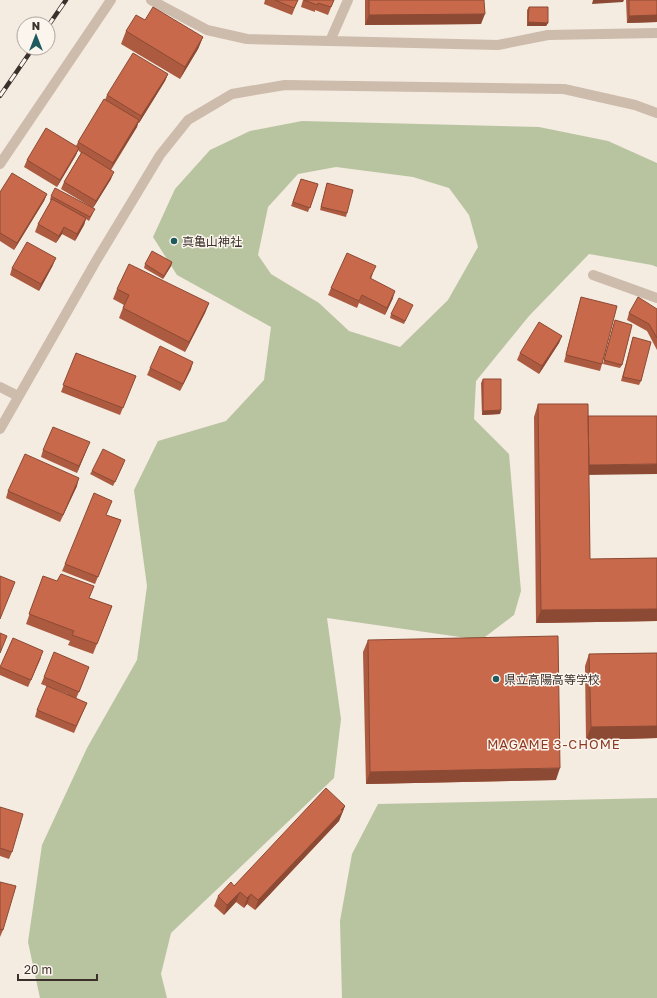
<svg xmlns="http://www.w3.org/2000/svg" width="657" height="998" font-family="'Golos Text','Noto Sans JP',sans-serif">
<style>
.green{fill:#b8c4a0;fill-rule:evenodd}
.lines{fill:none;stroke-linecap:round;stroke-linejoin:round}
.minor{stroke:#cdbbac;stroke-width:10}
.rail-casing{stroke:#3b302b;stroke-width:4.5}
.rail{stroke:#fbf5ee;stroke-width:3;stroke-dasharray:9;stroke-linecap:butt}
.wall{fill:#ac5a40}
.shaded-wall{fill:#8c4a34}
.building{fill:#c8694b;stroke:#8c4a34}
.poi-dot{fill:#1f5a5e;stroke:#fbf5ee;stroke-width:1.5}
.labels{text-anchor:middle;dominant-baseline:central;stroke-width:3;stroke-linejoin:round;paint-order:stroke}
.poi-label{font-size:12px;fill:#3b302b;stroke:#fbf5ee;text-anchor:start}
.neighbourhood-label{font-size:13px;letter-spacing:1px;fill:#8c3b22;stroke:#fbf5ee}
</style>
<rect width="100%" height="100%" fill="#f4ebe1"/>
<path class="green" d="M302,121L539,127L608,141L657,163V267L652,265L589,254L529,316L476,381L474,419L509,454L521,591L514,615L481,640L327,618L341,719L334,778L171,933L161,974L167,998H40L28,942L42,845L87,748L137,660L147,586L134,490L158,441L226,421L264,380L271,327L177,275L153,237L175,189L210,150L250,131ZM336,167L413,177L449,188L469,215L478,247L448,300L400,347L349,331L319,303L271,274L258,255L268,207L298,174Z
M657,798V998H342L340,921L352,854L378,804Z"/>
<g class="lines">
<path class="minor" d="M151,0L207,30L247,39L330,41L498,45L548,35L657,33
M330,41L348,0
M0,164L111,0
M593,275L657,298
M0,387L18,396
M0,429L96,261L160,155L188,120L232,94L285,85L564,89L635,105L657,113"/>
<g class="rail-casing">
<path id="rail" d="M48,26L66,0
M0,96L33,48"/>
</g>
<use href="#rail" class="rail"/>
</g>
<path class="wall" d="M265,0H298L292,15L264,4Z
M303,0H334L328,15L315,10V12L301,7Z
M365,0H484L481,24L365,25Z
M626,0H657V22L627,23Z
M529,7L548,23L546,26H527V10Z
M145,20L203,37L198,49L180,79L121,44L126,31Z
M168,74L165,81L139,123H138L137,127L111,170V179L93,208L61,189L64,182L81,153L78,150L76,155L57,187L24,167L27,160L76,146L78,142L105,100L107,95Z
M301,179L318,184L308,212L291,206Z
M327,183L347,213L346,217L320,210Z
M0,192L47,194L44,201L14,250L0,241Z
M51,196L93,213L89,221L86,219L84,225L75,241L62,234L56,243L35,232L38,224L51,201L50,200Z
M172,262L171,266L163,279L144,268L145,264Z
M53,265L39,291L10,275L12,268Z
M373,273L371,279L393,298L385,315L359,303L357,308L328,295L331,288Z
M117,289L209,303L205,313L185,352L119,318L124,305L113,299Z
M581,297L602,364L600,371L564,362L579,304Z
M411,308L404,324L390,318L391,314Z
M657,309V350L647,331L627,320L629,313Z
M615,320L622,365L620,368L603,364Z
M562,336L559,343L539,374L517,360L520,353Z
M633,337L641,381L639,385L621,381Z
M76,353L136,376L120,415L61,392Z
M150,368L191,369L180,391L147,375Z
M483,379L501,410L500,414L482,415L481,383Z
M538,404L589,475L590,559L657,558V621L536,623L534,417Z
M87,449L77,473L41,457L43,450Z
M124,463L113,486L90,474L92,471Z
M77,486L60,522L6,498L8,491Z
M107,515L121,520L95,584L62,571L65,564Z
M43,576L90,598L112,606L93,654L68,645L70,641L26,624Z
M13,638L41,658L28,687L0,675V668Z
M368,640L556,780L366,784L363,652Z
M657,653V738L586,740L585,666L589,654Z
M89,667L76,699L87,703L74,733L35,717L37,710L67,694L41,684L44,677Z
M345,806L339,821L255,910L247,904L244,908L236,902L224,915L214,906L218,896L234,886Z
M0,807L12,852L9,859L0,856Z
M0,882L3,930L0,937Z"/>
<path class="shaded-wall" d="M593,0H624L623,2L592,4Z
M485,14L481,24L365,25L369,15Z
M657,15V22L627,23L629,16Z
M528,22L548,23L546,26H527Z
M203,37L198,49L180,79L185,67Z
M168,74L165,81L139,123L141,116Z
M139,120L137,127L110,170L113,163Z
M79,148L76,155L57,187L60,180Z
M114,172L111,179L93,208L96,201Z
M47,194L44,201L14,250L17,243Z
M86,218L84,225L75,241L77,234Z
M64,227L62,234L56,243L59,236Z
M56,258L53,265L39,291L41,284Z
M172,262L171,266L163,279L164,276Z
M395,291L393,298L385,315L387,308Z
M209,303L205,313L185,352L189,342Z
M562,336L559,343L539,374L542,366Z
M193,362L191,369L180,391L183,384Z
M501,410L500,414L482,415L483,411Z
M90,442L87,449L77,473L79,466Z
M657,464V474L584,475L588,465Z
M79,478L77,486L60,522L63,515Z
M657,609V621L536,623L541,610Z
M657,726V738L586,740L591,727Z
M560,768L556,780L366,784L370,772Z
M345,806L339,821L255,910L258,900Z
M240,892L236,902L224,915L227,905Z
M251,894L247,904L244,908L247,898Z"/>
<path class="building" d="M275,0H298L294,8Z
M304,0H334L331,7L318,3L317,5Z
M369,0H484L485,14L369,15Z
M629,0H657V15L629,16Z
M153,7L203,37L185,67L126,31L136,15L145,20Z
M529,7H548V23L528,22Z
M133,53L168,74L141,116L107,95Z
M104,99L139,120L113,163L78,142Z
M46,128L79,148L60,180L27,160Z
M82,152L114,172L96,201L64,182Z
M12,173L47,194L17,243L0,233V192Z
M301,179L318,184L310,208L293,202Z
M327,183L353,190L347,213L321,207Z
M55,188L95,209L90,217L51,196Z
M52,199L86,218L77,234L64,227L59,236L38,224Z
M27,242L56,258L41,284L12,268Z
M152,251L172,262L164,276L145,264Z
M347,253L376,266L370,278L395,291L387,308L362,295L359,301L331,288Z
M129,264L209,303L189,342L123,308L129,295L117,289Z
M581,297L617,306L602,364L566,355Z
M638,297L657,309V338L649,324L629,313Z
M399,298L413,305L405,321L391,314Z
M615,320L632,325L622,365L604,360Z
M539,322L562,336L542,366L520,353Z
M633,337L651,342L641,381L623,377Z
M160,346L193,362L183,384L150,368Z
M76,353L136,376L123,408L63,385Z
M483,379H501V410L483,411Z
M538,404H588L590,559L657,558V609L541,610Z
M588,416H657V464L589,465Z
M53,427L90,442L79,466L43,450Z
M103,449L125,460L115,482L92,471Z
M25,454L79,478L63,515L8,491Z
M94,493L112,501L106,515L121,520L98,577L65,564Z
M61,574L94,586L89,598L112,606L97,644L72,635L74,631L29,614L43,576L57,581Z
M0,576L15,582L0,619Z
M0,633L7,636L0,653Z
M558,636L560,768L370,772L368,640Z
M13,638L43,651L31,680L0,667Z
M54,652L89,667L79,692L44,677Z
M657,653V726L591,727L589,654Z
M47,686L87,703L76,726L37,710Z
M326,788L345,806L341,810L343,811L258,900L251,894L247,898L240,892L227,905L218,896L231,882L234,886Z
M0,807L23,814L12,852L0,848Z
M0,882L16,886L3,930L0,929Z"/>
<g class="poi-dot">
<circle cx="174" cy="241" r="4"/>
<circle cx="496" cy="679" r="4"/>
</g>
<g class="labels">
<g class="poi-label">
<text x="182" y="241">真亀山神社</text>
<text x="504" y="679">県立高陽高等学校</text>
</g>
<g class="neighbourhood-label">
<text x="554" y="744">MAGAME 3-CHOME</text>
</g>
</g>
<g transform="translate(36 36)"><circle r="19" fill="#fbf5ee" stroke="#aea6a0"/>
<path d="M0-3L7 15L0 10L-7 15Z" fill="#1f5a5e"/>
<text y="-6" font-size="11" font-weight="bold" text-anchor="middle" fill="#3b302b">N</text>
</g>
<path d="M18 974v6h79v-6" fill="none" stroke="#3b302b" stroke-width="2"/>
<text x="24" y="974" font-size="12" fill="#3b302b" stroke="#fbf5ee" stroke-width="3" paint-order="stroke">20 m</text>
</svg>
